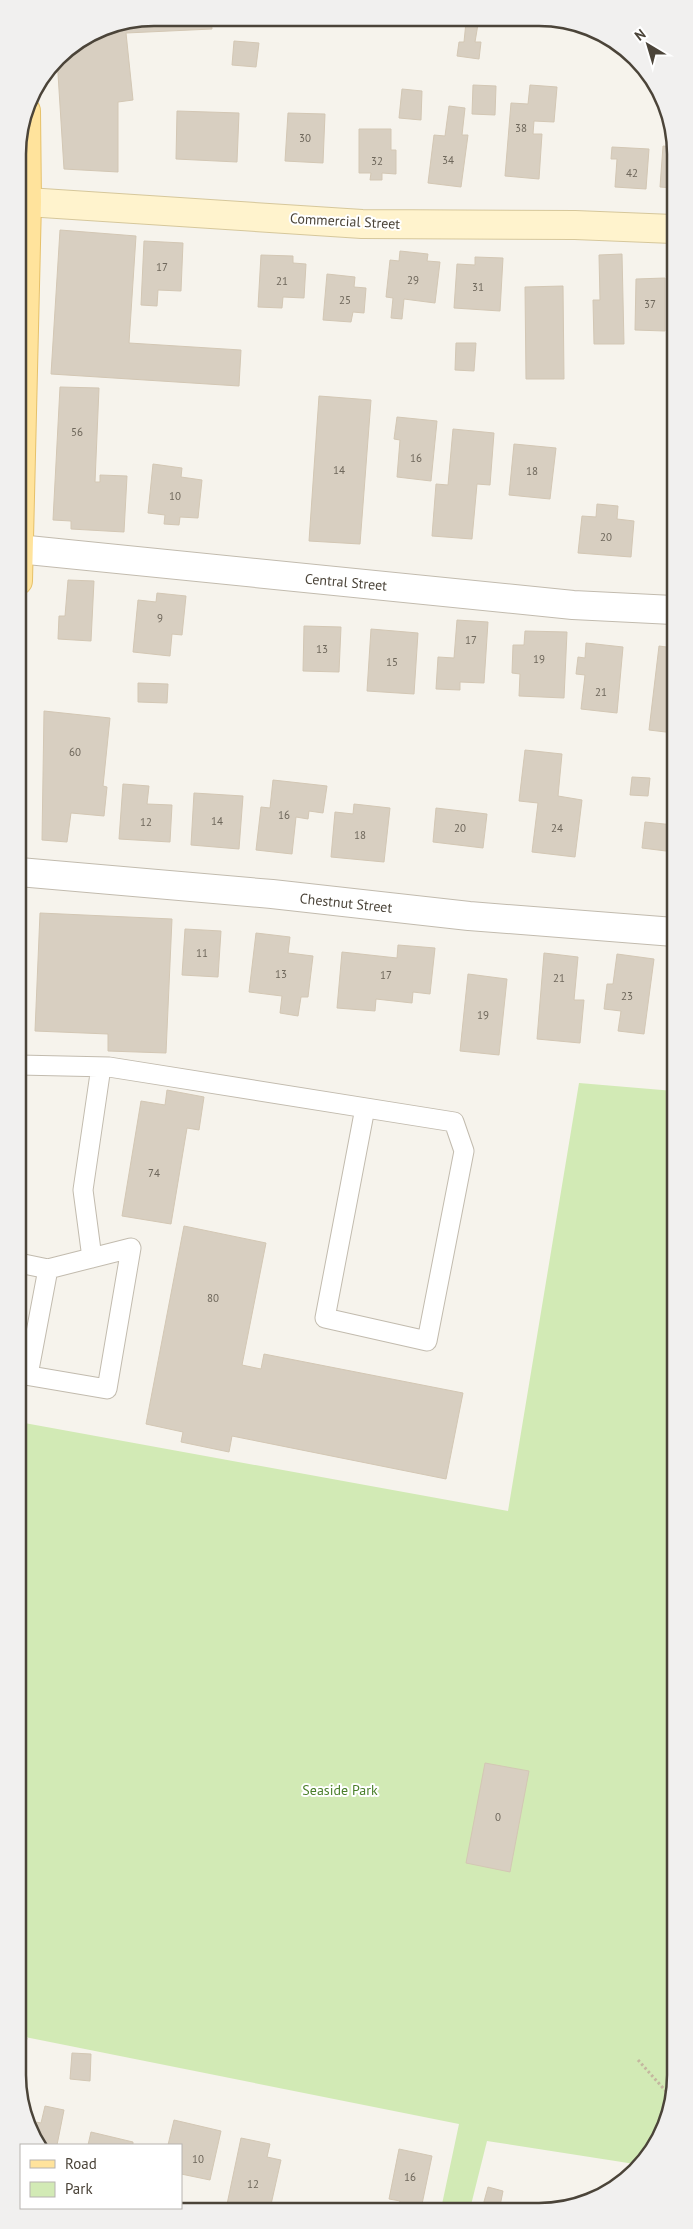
<svg xmlns="http://www.w3.org/2000/svg" width="693" height="2229" font-family="'PT Sans',sans-serif">
<style>
.green{fill:#d2eab5}
.building{fill:#d8cfc1;stroke:#d3c7b4}
.lines{fill:none;stroke-linecap:round;stroke-linejoin:round}
.lane-casing{stroke:#c2bbae;stroke-width:21}
.street-casing{stroke:#c2bbae;stroke-width:30}
.secondary-casing{stroke:#d6c79b;stroke-width:30}
.primary-casing{stroke:#e6c16a;stroke-width:30}
.path{stroke:#c4b79f;stroke-width:3;stroke-dasharray:2.5 2.5;stroke-linecap:butt}
.lane{stroke:#fff;stroke-width:19}
.street{stroke:#fff;stroke-width:28}
.secondary{stroke:#fff3cd;stroke-width:28}
.primary{stroke:#ffe39c;stroke-width:28}
.labels{text-anchor:middle;dominant-baseline:central;stroke-width:4;stroke-linejoin:round;paint-order:stroke}
.number-label{font-size:11px;fill:#6e675b}
.street-label{font-size:14px;fill:#4b4439;stroke:#fff}
.park-label{font-size:14px;fill:#4a7f2a;stroke:#fff}
.rim{fill:none;stroke:#4b4439;stroke-width:2.5}
</style>
<rect width="100%" height="100%" fill="#f6f3ec"/>
<path class="green" d="M579,1083L674,1091L675,2083L665,2127L641,2165L487,2141L470,2209H441L459,2124L20,2036L19,1422L508,1511Z"/>
<path class="building" d="M154,18H211L212,29L126,33L133,100L118,102V172L64,169L57,58L102,28Z
M466,22L478,24L475,42H481L479,59L457,56L459,42H464Z
M234,41L259,43L256,67L232,65Z
M473,85L496,86L495,115L472,114Z
M530,85L557,87L554,122L534,121L533,134H542L539,179L505,176L511,103L528,104Z
M402,89L422,91L421,120L399,118Z
M449,106L465,108L462,135H468L461,187L428,183L434,135L445,136Z
M177,111L239,113L237,162L176,159Z
M288,113L325,114L323,163L285,161Z
M359,129H391V150H396V174L382,173V180H370L371,173H359Z
M663,146L673,147V188L660,187Z
M612,147L649,149L646,189L615,187L617,159H611Z
M60,230L136,236L129,343L241,350L239,386L51,374Z
M144,241L183,243L181,291L158,290L157,306L141,305Z
M400,251L428,254L427,261L440,262L435,303L404,299L402,319L391,318L393,298L386,297L390,260L399,261Z
M622,254L624,344H594L593,300H600L599,255Z
M261,255L293,256V263L306,264L304,298L283,297L282,308L258,307Z
M475,257L503,258L500,311L454,308L457,264L475,265Z
M327,274L355,277L354,287L366,288L364,313L353,312L351,322L323,320Z
M665,278V331L635,330L636,279Z
M563,286L564,379H526L525,287Z
M456,343H476L474,371L455,370Z
M60,387L99,388L95,482H100V475L127,476L124,532L71,529V521L53,520Z
M319,396L371,400L360,544L309,541Z
M397,417L437,421L431,481L397,477L400,440L394,439Z
M453,429L494,433L490,485L477,484L472,539L432,536L436,484L448,485Z
M514,444L556,448L550,499L509,495Z
M153,464L182,468L181,477L202,480L198,518L180,517L179,525L164,524L165,515L148,513Z
M597,504L618,506L617,519L634,521L631,557L578,553L582,516L596,517Z
M68,580L94,581L91,641L58,639L59,616H65Z
M157,593L186,596L182,635L172,634L170,656L133,652L138,600L156,602Z
M457,620L488,622L484,683L460,682V690L436,689L438,657L454,658Z
M304,626L341,627L339,672L303,671Z
M371,629L418,633L414,694L367,691Z
M525,631L567,632L564,698L519,696L520,674L512,673L513,645H524Z
M586,643L623,647L617,713L581,709L585,675L576,674L578,657L585,658Z
M659,646L674,648V733L649,730Z
M138,683L168,684L167,703L138,702Z
M44,711L110,718L103,786L107,787L104,816L71,813L67,842L42,840Z
M525,750L562,754L558,796L582,800L575,857L532,852L538,803L519,801Z
M632,777L650,778L648,796L630,795Z
M273,780L327,786L323,813L309,811L308,819L296,817L292,854L256,850L261,807L270,808Z
M123,784L149,786L147,804L172,805L170,842L119,839Z
M194,793L243,796L239,849L191,845Z
M354,804L390,808L384,862L331,857L335,812L353,814Z
M436,808L487,814L483,848L433,842Z
M645,822L674,825V852L642,848Z
M40,913L172,919L166,1053L108,1051V1034L35,1031Z
M185,929L221,931L218,977L182,975Z
M256,933L290,937L288,953L313,956L308,997H301L298,1016L280,1013L282,996L249,992Z
M398,945L435,948L430,994L413,992L412,1003L376,999L375,1011L337,1008L342,952L397,958Z
M544,953L578,957L574,1000H584L580,1043L537,1039Z
M617,954L654,959L644,1034L618,1031L621,1011L604,1009L607,984H613Z
M468,974L507,979L499,1055L460,1051Z
M167,1090L204,1097L199,1130L187,1128L171,1224L122,1216L141,1101L165,1105Z
M184,1226L266,1243L242,1365L261,1369L264,1354L463,1393L446,1479L232,1436L229,1452L181,1442L183,1432L146,1424Z
M485,1763L529,1771L510,1872L466,1863Z
M20,2036L27,2038L21,2067H20Z
M72,2053L91,2054L90,2081L70,2079Z
M45,2106L64,2110L57,2145H44L31,2121L41,2123Z
M174,2120L221,2131L210,2180L181,2174V2145H168Z
M91,2132L133,2142V2145H88Z
M241,2138L270,2144L267,2157L281,2160L270,2209H226Z
M399,2149L432,2156L421,2209H398L400,2201L389,2199Z
M488,2187L503,2191L500,2206L511,2209H482Z"/>
<g class="lines">
<g class="lane-casing">
<path id="lane" d="M19,1065L109,1067L454,1122L464,1151L427,1341L325,1318L365,1108
M92,1258L83,1190L101,1067
M19,1263L48,1269L131,1248L107,1389L19,1374
M28,1375L48,1269"/>
</g>
<g class="street-casing">
<path id="street" d="M18,549L573,605L673,610
M19,872L272,894L469,916L674,932"/>
</g>
<g class="secondary-casing">
<path id="secondary" d="M27,202L362,224L575,225L673,229"/>
</g>
<g class="primary-casing">
<path id="primary" d="M18,581L27,202L26,111"/>
</g>
<path class="path" d="M638,2060L672,2098"/>
<use href="#lane" class="lane"/>
<use href="#street" class="street"/>
<use href="#secondary" class="secondary"/>
<use href="#primary" class="primary"/>
</g>
<g class="labels">
<g class="number-label">
<text x="521" y="128">38</text>
<text x="305" y="138">30</text>
<text x="448" y="160">34</text>
<text x="377" y="161">32</text>
<text x="632" y="173">42</text>
<text x="162" y="267">17</text>
<text x="413" y="280">29</text>
<text x="282" y="281">21</text>
<text x="478" y="287">31</text>
<text x="345" y="300">25</text>
<text x="650" y="304">37</text>
<text x="77" y="432">56</text>
<text x="416" y="458">16</text>
<text x="339" y="470">14</text>
<text x="532" y="471">18</text>
<text x="175" y="496">10</text>
<text x="606" y="537">20</text>
<text x="160" y="618">9</text>
<text x="471" y="640">17</text>
<text x="322" y="649">13</text>
<text x="539" y="659">19</text>
<text x="392" y="662">15</text>
<text x="601" y="692">21</text>
<text x="75" y="752">60</text>
<text x="284" y="815">16</text>
<text x="217" y="821">14</text>
<text x="146" y="822">12</text>
<text x="460" y="828">20</text>
<text x="557" y="828">24</text>
<text x="360" y="835">18</text>
<text x="202" y="953">11</text>
<text x="281" y="974">13</text>
<text x="386" y="975">17</text>
<text x="559" y="978">21</text>
<text x="627" y="996">23</text>
<text x="483" y="1015">19</text>
<text x="154" y="1173">74</text>
<text x="213" y="1298">80</text>
<text x="498" y="1817">0</text>
<text x="198" y="2159">10</text>
<text x="410" y="2177">16</text>
<text x="253" y="2184">12</text>
</g>
<g class="street-label">
<text transform="translate(345 221) rotate(3)">Commercial Street</text>
<text transform="translate(346 582) rotate(5)">Central Street</text>
<text transform="translate(346 903) rotate(6)">Chestnut Street</text>
</g>
<g class="park-label">
<text x="340" y="1790">Seaside Park</text>
</g>
</g>
<path d="M0 0H693V2229H0ZM154 26H539A128 128 0 0 1 667 154V2075A128 128 0 0 1 539 2203H154A128 128 0 0 1 26 2075V154A128 128 0 0 1 154 26Z" fill="#f1f0ef" fill-rule="evenodd"/>
<path class="rim" d="M154 26H539A128 128 0 0 1 667 154V2075A128 128 0 0 1 539 2203H154A128 128 0 0 1 26 2075V154A128 128 0 0 1 154 26Z"/>
<rect x="20" y="2144" width="162" height="65" fill="#ffffff" stroke="#b7b4b0"/>
<rect x="30" y="2160" width="25" height="8" fill="#ffe39c" stroke="#b7b4b0"/>
<text x="65" y="2169" font-size="15" fill="#4b4439">Road</text>
<rect x="30" y="2182" width="25" height="15" fill="#d2eab5" stroke="#b7b4b0"/>
<text x="65" y="2194" font-size="15" fill="#4b4439">Park</text>
<g transform="translate(648 45) rotate(322)" stroke="#ffffff" stroke-width="4" paint-order="stroke">
<path d="M0-4L9 19L0 12L-9 19Z" fill="#4b4439"/>
<text y="-8" font-size="14" font-weight="bold" text-anchor="middle" fill="#4b4439">N</text>
</g>
</svg>
